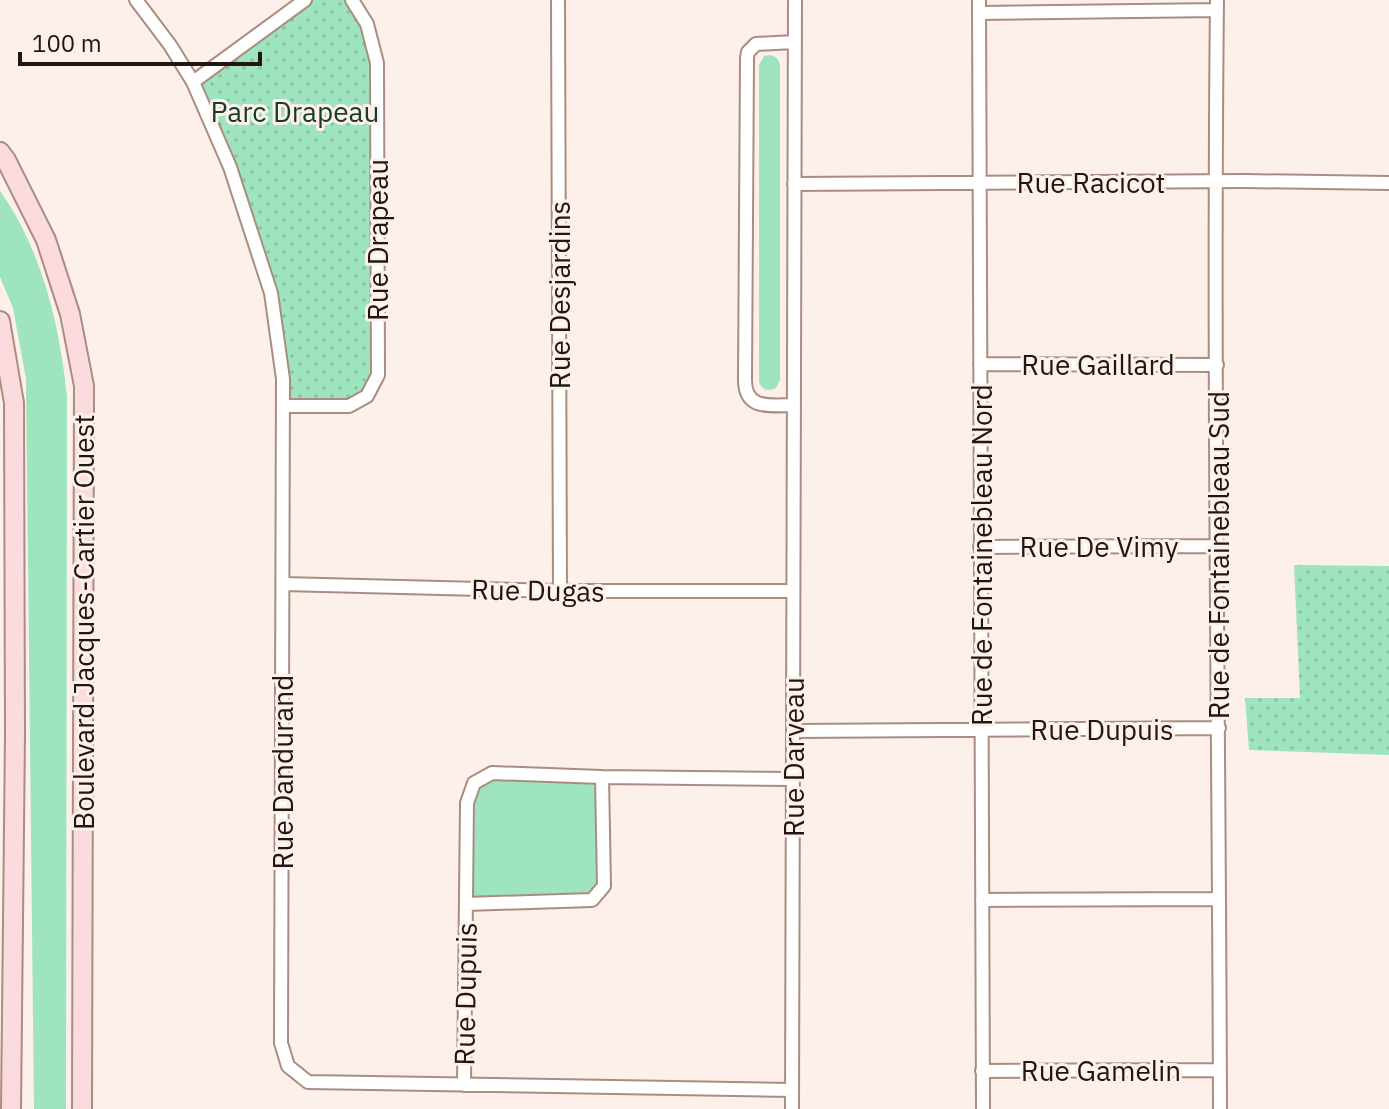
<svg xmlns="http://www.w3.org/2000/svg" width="1389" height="1109" font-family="'IBM Plex Sans',sans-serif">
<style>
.green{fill:#9de4bf}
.park{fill:url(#park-dots)}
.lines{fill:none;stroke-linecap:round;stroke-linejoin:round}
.minor-casing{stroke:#aa8d7f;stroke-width:16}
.secondary-casing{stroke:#aa8d7f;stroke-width:22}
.minor{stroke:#fff;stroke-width:12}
.secondary{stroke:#fbdbde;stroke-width:18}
.labels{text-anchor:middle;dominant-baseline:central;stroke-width:6;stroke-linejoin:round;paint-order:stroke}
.park-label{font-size:28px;fill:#173b2a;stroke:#fdf0ea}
.street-label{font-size:28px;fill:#211611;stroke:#fdf0ea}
</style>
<defs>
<pattern id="park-dots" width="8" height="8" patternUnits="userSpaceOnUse" patternTransform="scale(2)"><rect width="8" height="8" fill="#9de4bf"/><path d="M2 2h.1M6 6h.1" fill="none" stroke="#87c3a3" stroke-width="1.8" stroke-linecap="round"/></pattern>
</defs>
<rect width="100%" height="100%" fill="#fdf0ea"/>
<path class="green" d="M769,55C776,56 779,59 780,66V380L776,388C768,392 762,390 759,382V65L764,56Z
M0,191C42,250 60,326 67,397L66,1109H34L26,379L13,308L0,277Z
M492,773L602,777L604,886L592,900L466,904L474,783Z"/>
<path class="park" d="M305,0H352L377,63L378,375L367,396L349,406H283L271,293L193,82Z
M1294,565L1389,566V755L1249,750L1245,698H1300Z"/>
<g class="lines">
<g class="minor-casing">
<path id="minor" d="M136,0L170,45L193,82L230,167L271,293L283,379L281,1043L288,1066L308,1082L792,1090
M558,0L560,591
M979,0L983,1109
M1217,0C1213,370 1219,739 1220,1109
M979,13L1217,10
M193,82L305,0
M794,184L1244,181L1389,183
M980,364L1217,365
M794,405C771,405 745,411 745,380L747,58L748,52L756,44L794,42
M283,406H349L367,396L378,375L377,63L367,24L352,0
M980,547L1217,546
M283,584L560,591H793
M793,731L1219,728
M982,900L1219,899
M466,904L592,900L604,886L602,777
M982,1071L1220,1070
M464,1085L467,803L474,783L492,773L602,777L793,779
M792,1109L795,0"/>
</g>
<g class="secondary-casing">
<path id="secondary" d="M0,152L6,160L46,240L70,314L84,386L82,1109
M0,321L14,403L15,734L11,1109"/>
</g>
<use href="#minor" class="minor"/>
<use href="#secondary" class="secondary"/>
</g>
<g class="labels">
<g class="park-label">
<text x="295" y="111">Parc Drapeau</text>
</g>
<g class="street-label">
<text x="1091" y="182">Rue Racicot</text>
<text transform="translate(377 240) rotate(-90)">Rue Drapeau</text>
<text transform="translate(559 295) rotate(-90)">Rue Desjardins</text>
<text x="1098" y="364">Rue Gaillard</text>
<text x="1099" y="546">Rue De Vimy</text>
<text transform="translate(981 555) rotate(-90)">Rue de Fontainebleau Nord</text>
<text transform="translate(1218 555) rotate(-90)">Rue de Fontainebleau Sud</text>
<text transform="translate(538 590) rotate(1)">Rue Dugas</text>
<text transform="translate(83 622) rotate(-90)">Boulevard Jacques-Cartier Ouest</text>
<text x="1102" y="729">Rue Dupuis</text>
<text transform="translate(793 757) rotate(-90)">Rue Darveau</text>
<text transform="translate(282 772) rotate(-90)">Rue Dandurand</text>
<text transform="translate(465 994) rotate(-89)">Rue Dupuis</text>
<text x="1101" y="1070">Rue Gamelin</text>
</g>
</g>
<path d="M20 52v12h240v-12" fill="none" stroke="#211611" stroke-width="4"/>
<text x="32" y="52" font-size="24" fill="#211611" stroke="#fdf0ea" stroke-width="6" paint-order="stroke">100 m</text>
</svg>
